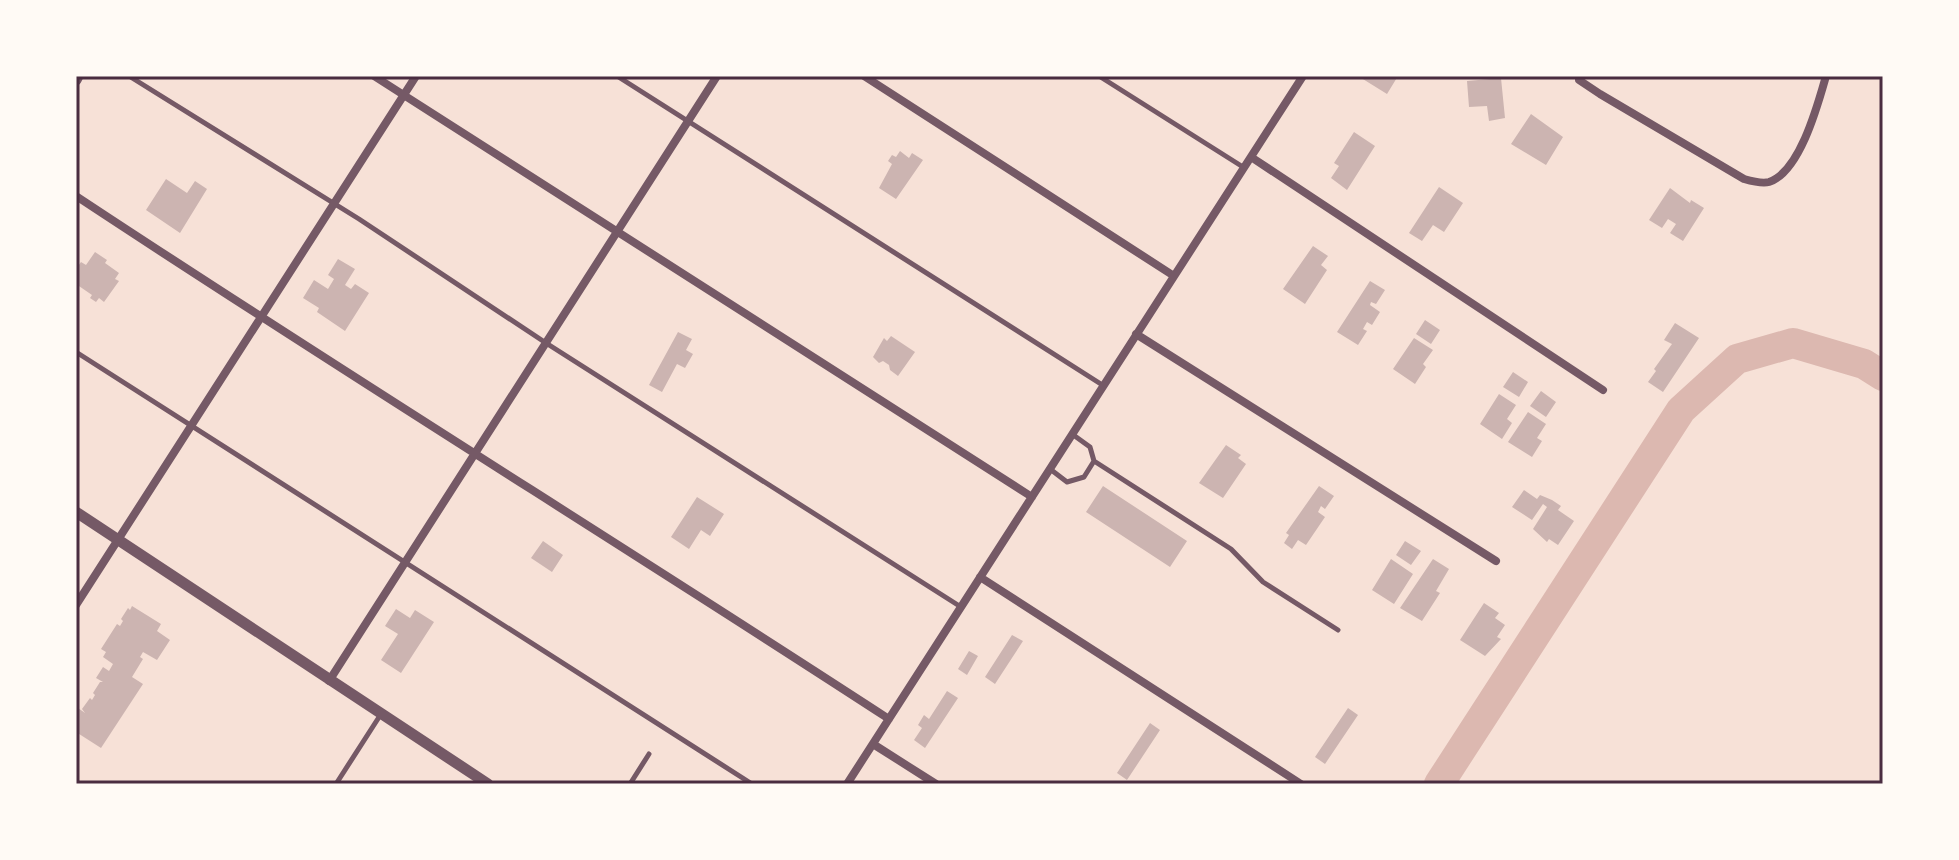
<svg xmlns="http://www.w3.org/2000/svg" width="1959" height="860" font-family="Ubuntu,sans-serif">
<style>
.lines{fill:none;stroke-linecap:round;stroke-linejoin:round}
.river{stroke:#dcb8b0;stroke-width:30}
.building{fill:#ccb4b1}
.service{stroke:#755966;stroke-width:5}
.minor{stroke:#755966;stroke-width:8}
.tertiary{stroke:#755966;stroke-width:11}
.neatline{fill:none;stroke:#4a2c40;stroke-width:3}
</style>
<rect width="100%" height="100%" fill="#f7e1d7"/>
<g class="lines">
<path class="river" d="M1439,784L1681,410L1737,359L1793,343L1864,364L1883,376"/>
</g>
<path class="building" d="M1358,76H1398L1387,94Z
M1501,78L1505,118L1489,121L1487,106L1469,107L1467,81Z
M1531,114L1563,137L1546,165L1511,144Z
M1354,132L1375,146L1347,190L1331,178L1339,166L1334,163Z
M900,151L909,158L912,153L923,160L896,199L879,188L892,164L888,161L892,155L896,157Z
M166,179L187,193L195,181L207,189L180,233L146,210Z
M1439,187L1463,203L1444,232L1433,225L1422,241L1409,233Z
M1670,188L1690,203L1691,200L1704,208L1683,241L1670,233L1676,224L1668,219L1662,228L1649,220Z
M1313,246L1328,256L1321,265L1327,270L1305,304L1283,289Z
M95,252L107,260L105,263L119,273L115,279L119,281L104,302L99,298L96,302L90,298L92,295L76,284V269L81,262L86,265Z
M338,259L355,269L345,285L351,289L355,284L369,293L345,331L317,312L319,308L303,298L314,280L328,289L334,279L328,275Z
M1370,281L1385,290L1376,304L1371,302L1370,305L1380,312L1372,325L1367,322L1363,329L1367,331L1358,345L1337,332Z
M1425,320L1440,330L1431,344L1416,334Z
M1675,323L1699,338L1663,392L1648,382L1656,371L1654,369L1672,344L1664,340Z
M678,332L692,339L686,350L693,354L685,368L677,364L662,392L649,385Z
M891,336L915,352L898,376L890,370L889,365L883,361L879,363L873,357L884,338L887,341Z
M1414,338L1433,350L1423,364L1426,367L1415,384L1393,369Z
M1513,372L1528,382L1519,397L1503,387Z
M1541,391L1556,402L1546,417L1530,406Z
M1499,394L1516,405L1507,419L1512,423L1502,439L1480,424Z
M1528,412L1546,424L1537,438L1542,441L1532,457L1508,442Z
M1226,445L1241,455L1238,458L1246,464L1223,498L1199,483Z
M1103,486L1187,541L1170,567L1086,512Z
M1319,486L1334,496L1325,509L1321,506L1318,512L1325,517L1306,545L1298,540L1292,549L1284,543L1289,535L1286,533Z
M1524,490L1537,499L1540,495L1552,500L1561,506L1558,510L1574,521L1558,545L1549,539L1547,542L1533,529L1547,507L1543,504L1532,520L1512,507Z
M697,497L724,514L710,536L701,530L689,549L671,537Z
M543,541L563,555L552,572L531,558Z
M1405,541L1421,551L1411,565L1396,555Z
M1391,559L1413,574L1394,604L1372,590Z
M1433,559L1449,569L1436,591L1440,593L1422,621L1400,608Z
M1484,603L1499,613L1495,618L1505,625L1497,637L1501,639L1485,656L1460,640Z
M132,606L161,624L157,631L170,640L157,660L143,652L140,657L143,659L132,677L143,684L101,748L76,732V711L78,708L85,713L82,709L90,698L92,700L95,695L93,693L100,682H103L96,678L103,667L109,671L113,664L103,657L106,652L101,649L117,624L120,626L123,621L121,619L128,608L130,610Z
M396,609L410,618L415,610L434,622L401,673L381,660L398,634L385,626Z
M1012,635L1023,641L995,684L985,677Z
M969,651L978,656L967,675L958,669Z
M947,691L958,698L925,748L914,740L922,728L918,725L924,715L929,719Z
M1348,708L1358,715L1325,764L1315,757Z
M1150,723L1160,730L1127,780L1117,773Z"/>
<g class="lines">
<path class="service" d="M129,76L359,219L546,343L961,607
M617,76L1104,386
M1099,76L1243,167
M76,352L752,784
M1094,461L1231,549L1263,582L1338,630
M1050,469L1067,482L1084,477L1094,461L1090,447L1072,434
M336,784L381,714
M630,784L649,754"/>
<path class="minor" d="M374,76L1032,497
M864,76L1174,276
M1580,76L1579,80L1600,94L1744,179C1751,181 1762,184 1769,182C1800,172 1818,104 1826,76
M1251,157L1603,390
M76,196C345,374 619,543 889,719
M1136,334L1496,561
M980,577L1301,784
M76,605L416,76
M329,681L717,76
M873,744L936,784
M847,784L1303,76"/>
<path class="tertiary" d="M76,80L78,76
M76,512L488,784"/>
</g>
<rect width="1959" height="860" fill="none" stroke="#fffaf5" stroke-width="156"/>
<rect x="78" y="78" width="1803" height="704" class="neatline"/>
</svg>
